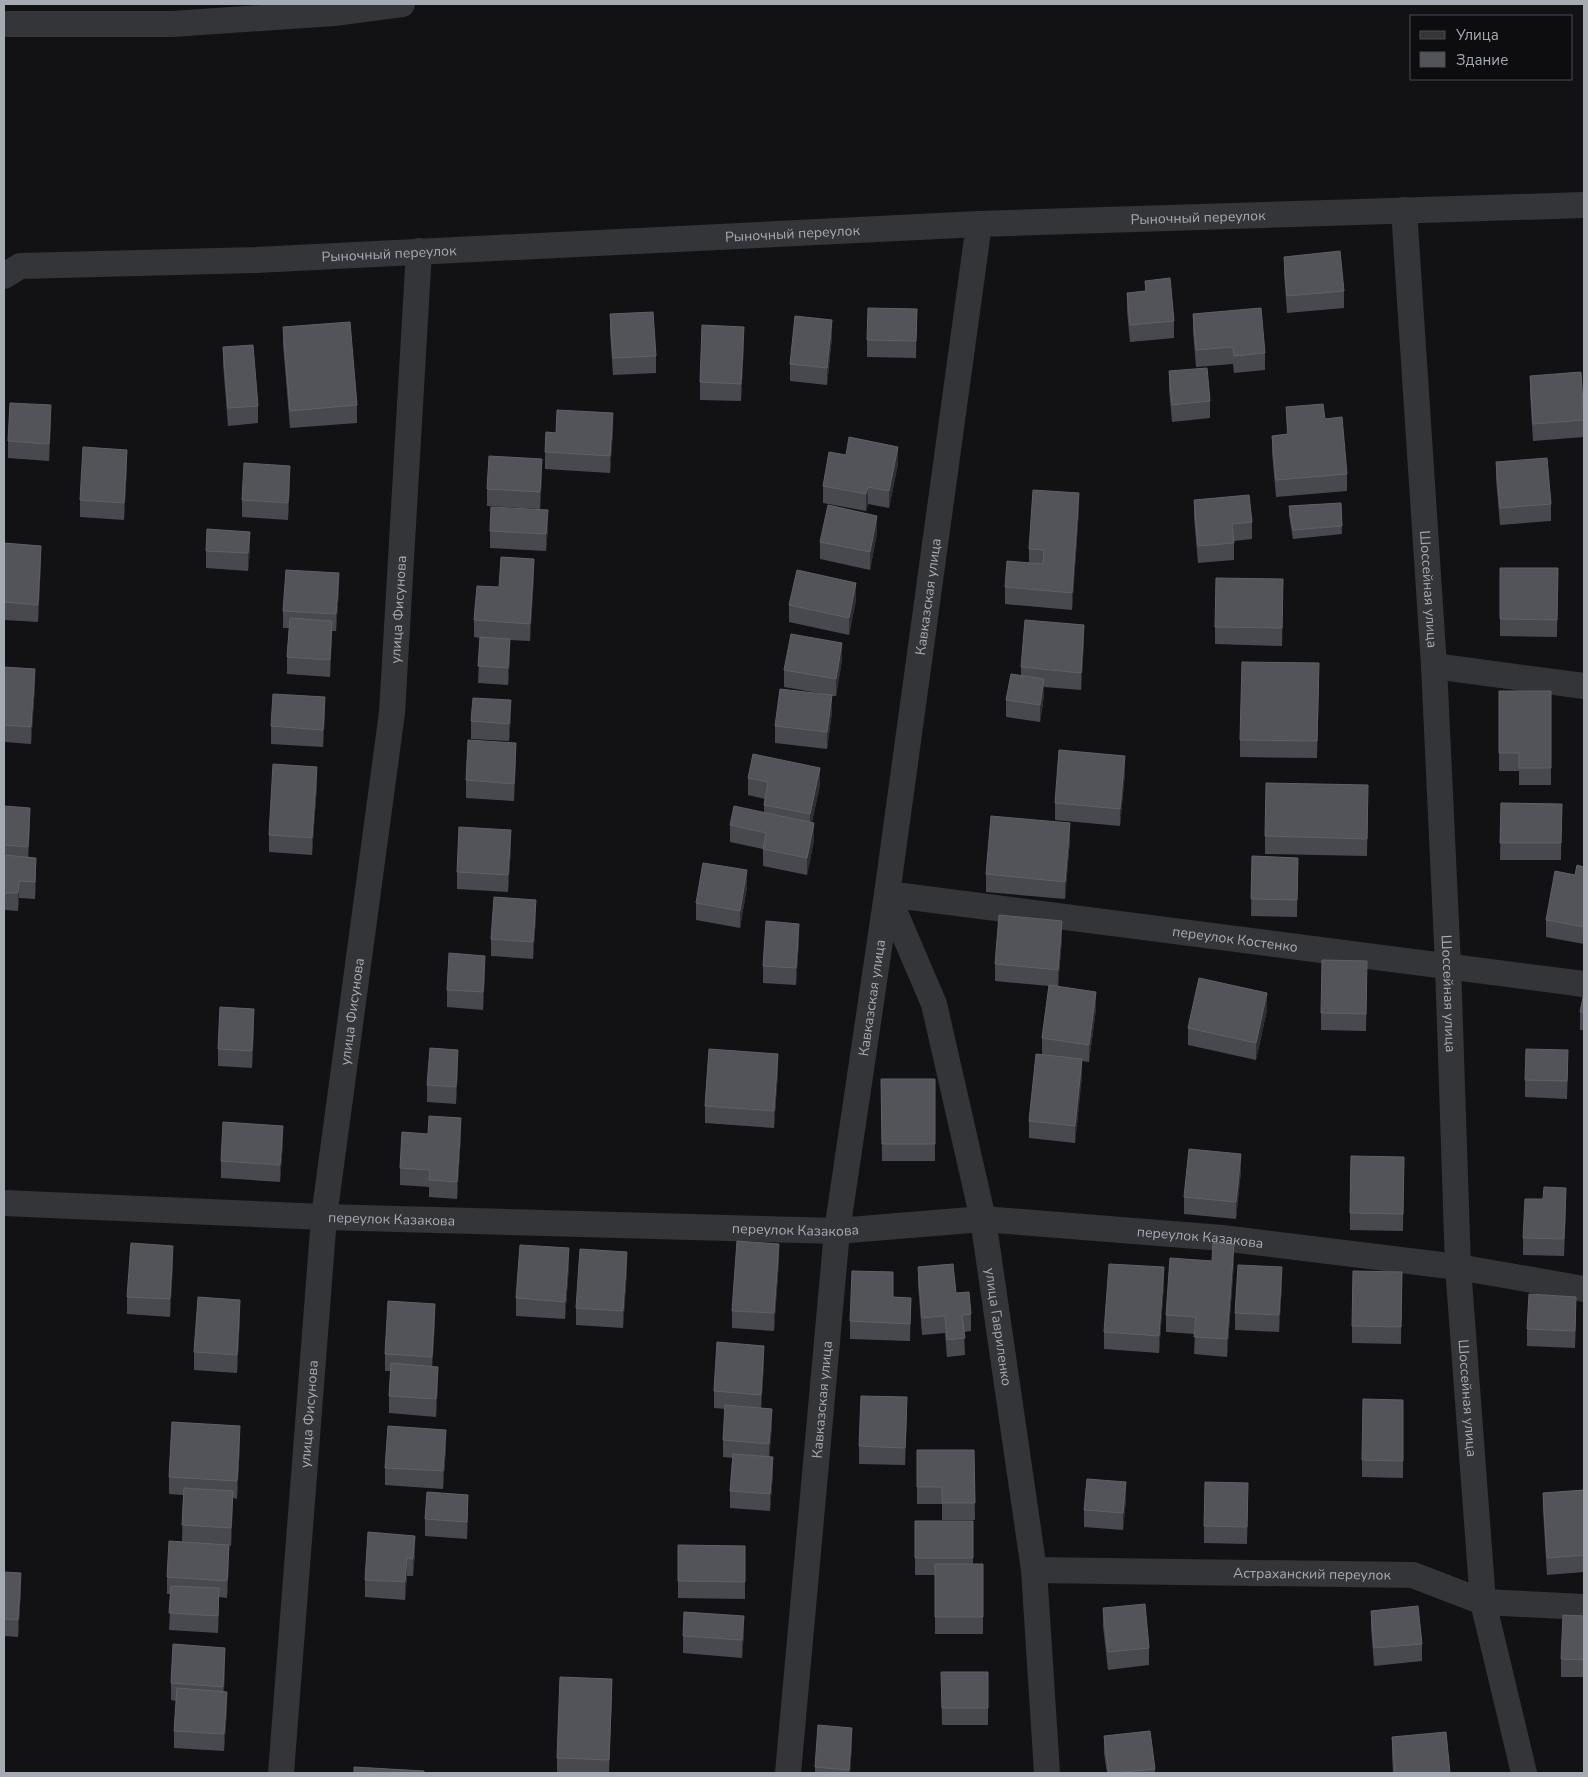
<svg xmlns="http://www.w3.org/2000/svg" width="1588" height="1777" font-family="'Nunito Sans',sans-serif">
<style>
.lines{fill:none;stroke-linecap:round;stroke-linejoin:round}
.minor{stroke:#343538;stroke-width:26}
.wall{fill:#48494f}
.shaded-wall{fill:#2e2f33}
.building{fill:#525459;stroke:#5f6167}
.labels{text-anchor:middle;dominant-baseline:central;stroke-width:4.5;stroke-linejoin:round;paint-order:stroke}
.street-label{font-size:14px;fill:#a5aab3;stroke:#0d0d0f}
</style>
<rect width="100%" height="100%" fill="#121214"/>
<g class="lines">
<g class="minor">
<path d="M4,24H172L334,13L402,4"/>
<path id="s1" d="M1404,210L1434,666L1448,965L1458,1267L1483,1602L1524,1773"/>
<path id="s2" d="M4,276L20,266L256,260L979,224L1584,205"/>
<path d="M1434,666L1584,686"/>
<path id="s3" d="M887,894L934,1004L983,1219L1034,1570L1047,1773"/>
<path id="s4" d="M887,894L1584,984"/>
<path id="s5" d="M4,1203L324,1217L837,1231L983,1219L1222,1238L1458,1267L1584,1289"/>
<path id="s6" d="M1034,1570L1413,1575L1483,1602L1584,1607"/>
<path id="s7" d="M281,1773L324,1217L392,713L419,251"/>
<path id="s8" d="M788,1773L837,1231L887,894L979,224"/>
</g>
</g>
<path class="wall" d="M1284,257L1344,291V308L1287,313L1284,274Z
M1145,281L1174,321V338L1130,342L1127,311V293L1145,291Z
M917,309L916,358L867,357V340Z
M610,314L656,356V373L613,375L610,332Z
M1193,314L1265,353V370L1234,373L1233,364L1196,367L1193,331Z
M283,327L357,405V423L290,428L283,344Z
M832,337L827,385L790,381V364Z
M744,344L741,401L700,400V382Z
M223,347L258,406V423L228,426L223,364Z
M1169,371L1210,401V418L1172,422L1169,389Z
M1530,376L1584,415V437L1533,441L1530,393Z
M1286,407L1325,419L1347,474V491L1276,497L1272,453V436L1287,434Z
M51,422L49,461L8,458V441Z
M613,430L610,473L545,469V452L556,433Z
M1496,462L1551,504V521L1500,525L1496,479Z
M898,464L889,508L868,504L866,511L823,503V486Z
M127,467L124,520L80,517V500Z
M542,476L540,509L487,506V489Z
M290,484L288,520L242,517V500Z
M1194,500L1252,522V539L1234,541V560L1198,563L1194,517Z
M1341,503L1342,534L1293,539L1289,515V506Z
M1079,510L1072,610L1005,604V587L1029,563V549Z
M548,528L546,551L490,548V531Z
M877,533L870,570L820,559V542Z
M4,543L41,563L38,622L4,620Z
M250,549L248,571L206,568V551Z
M1558,568L1557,637L1500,636V619Z
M534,576L530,641L510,640V656L508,685L478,683L480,638L474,637V620L499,587Z
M339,590L336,631H332L330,677L287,674V657L289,628H283V611Z
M1283,596L1282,646L1215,644V627Z
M856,600L849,635L789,622V605Z
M1084,642L1081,690L1044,687V696L1040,722L1006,717V700L1021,675V667Z
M842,660L836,696H832V712L827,749L775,743V726L824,694L784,687V670Z
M4,667L35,686L31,744L4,742Z
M1319,681L1317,758L1240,757V740Z
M1499,691H1551V785H1519V771H1499Z
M325,714L323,747L271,744V726Z
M511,717L509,741L471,739V721Z
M516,760L514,801L466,798V780Z
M1125,773L1120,826L1055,820V803Z
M748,778L820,785L812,822L814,840L807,875L763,866V849L730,842V825L764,813V805L765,799L748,795Z
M317,784L312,855L269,852V835Z
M1368,802L1367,856L1265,854V836Z
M1501,803L1562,804L1561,860H1500Z
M4,806L30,825L28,857L36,875L35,899L19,898L18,911L4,910Z
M1070,840L1065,899L986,892V874Z
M511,847L508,892L457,889V872Z
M1252,856L1298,858L1297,917L1251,916Z
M1584,867V944L1546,937V920L1575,875Z
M747,887L740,928L696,920V903Z
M536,917L533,959L491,956V939Z
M1062,938L1058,987L1096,1009L1089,1062L1082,1061V1076L1075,1143L1029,1138V1121L1042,1055V1038L1049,986L995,981V964Z
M799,941L796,985L763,983V966Z
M485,973L483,1010L447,1007V990Z
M1367,979L1366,1031L1321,1030V1013Z
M1584,992V1030H1580V1012Z
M1267,1010L1256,1060L1188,1045V1028Z
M254,1027L252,1068L218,1066V1049Z
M458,1067L456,1104L427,1102V1085Z
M1568,1067L1567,1099L1525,1097V1080Z
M778,1071L774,1128L705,1123V1106Z
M881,1079L935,1144V1161H882Z
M428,1134L461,1135L457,1199L429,1197V1187L400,1185V1168Z
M283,1143L280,1182L221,1178V1161Z
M1404,1157L1403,1231L1350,1230V1213Z
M1241,1171L1236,1219L1184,1214V1197Z
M1566,1205L1564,1256L1523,1255V1238Z
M779,1261L774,1331L732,1328V1311Z
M1212,1261L1234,1262L1227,1357L1194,1354L1195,1334L1166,1332V1315Z
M173,1263L170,1317L127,1314V1297Z
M569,1266L565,1319L516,1316V1298Z
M918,1267L956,1293L971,1314V1331L964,1332L965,1355L947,1357L945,1333L922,1335L918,1284Z
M627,1270L623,1328L576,1325V1308Z
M1402,1272L1401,1344L1352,1343V1326Z
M1282,1284L1279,1332L1235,1330V1313Z
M1164,1285L1159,1353L1104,1349V1332Z
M893,1297L911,1298L910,1341L850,1339V1321Z
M1576,1314L1575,1348L1527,1346V1329Z
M240,1317L237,1373L194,1370V1352Z
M435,1321L432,1366L438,1384L436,1417L389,1413V1396L391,1371H385V1354Z
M764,1363L761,1408L772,1426L769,1457L773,1474L770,1511L730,1508V1491L733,1458L723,1457V1440L725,1409L714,1408V1391Z
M1403,1400V1478L1362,1477V1460Z
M907,1414L905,1465L859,1464V1446Z
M240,1443L237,1499L233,1498L231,1546L229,1545V1562L227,1598L219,1597L218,1633L169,1630L171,1594H167V1577L182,1542L183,1495L169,1494V1477Z
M446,1447L443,1489L385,1485V1468Z
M917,1450H974L975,1520H942V1504H917Z
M1584,1490V1572L1547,1575L1543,1510V1493Z
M1126,1499L1123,1530L1084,1527V1510Z
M1248,1500L1247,1544L1204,1543V1526Z
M468,1512L467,1539L425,1536V1519Z
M915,1521H973V1564L983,1617V1634H935V1575H915Z
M745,1546V1599L678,1598V1581Z
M415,1553L413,1576H407L405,1600L365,1597V1580Z
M4,1572L21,1590L18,1637L4,1636Z
M1103,1608L1149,1648V1665L1108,1670L1103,1626Z
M1371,1611L1422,1644V1661L1374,1666L1371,1628Z
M1584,1616V1677H1561V1659Z
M744,1633L742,1658L683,1653V1636Z
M225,1665L224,1692L227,1709L224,1751L174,1748V1731L176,1701L171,1700V1683Z
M941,1672H988V1725H942Z
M612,1696L609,1773H557V1758Z
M1104,1736L1155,1769V1773H1107L1104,1753Z
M1392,1737L1450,1773H1393L1392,1754Z
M852,1745L850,1773H815V1767Z"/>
<path class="shaded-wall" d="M832,320V337L827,385V368Z
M744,327V344L741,401V384Z
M51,405V422L49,461V444Z
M613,413V430L610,473V456Z
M898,447V464L889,508V491Z
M127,450V467L124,520V503Z
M542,459V476L540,509V492Z
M290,466V484L288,520V503Z
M868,487V504L866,511V494Z
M1079,493V510L1072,610V593Z
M548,510V528L546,551V534Z
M877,516V533L870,570V552Z
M250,532V549L248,571V553Z
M41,546V563L38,622V605Z
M534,559V576L530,641V624Z
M339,573V590L336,631V614Z
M856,583V600L849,635V618Z
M332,621V638L330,677V660Z
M1084,625V642L1081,690V673Z
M510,639V656L508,685V668Z
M842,643V660L836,696V679Z
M35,669V686L31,744V727Z
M1044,679V696L1040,722V705Z
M832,695V712L827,749V732Z
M325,697V714L323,747V730Z
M511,700V717L509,741V724Z
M516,743V760L514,801V784Z
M1125,756V773L1120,826V809Z
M317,767V784L312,855V838Z
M820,768V785L810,831V814Z
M30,808V825L28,864V847Z
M814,823V840L807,875V858Z
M1070,823V840L1065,899V882Z
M511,830V847L508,892V875Z
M36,858V875L35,899V882Z
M747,870V887L740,928V911Z
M19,881V898L18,911V893Z
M536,900V917L533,959V942Z
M1062,921V938L1058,987V970Z
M799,924V941L796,985V968Z
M485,956V973L483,1010V992Z
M1096,992V1009L1089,1062V1045Z
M1267,993V1010L1256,1060V1043Z
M254,1009V1027L252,1068V1051Z
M458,1050V1067L456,1104V1087Z
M778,1054V1071L774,1128V1111Z
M1082,1059V1076L1075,1143V1126Z
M461,1118V1135L457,1199V1182Z
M283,1126V1143L280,1182V1165Z
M1241,1154V1171L1236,1219V1202Z
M1566,1188V1205L1564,1256V1239Z
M779,1244V1261L774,1331V1313Z
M1234,1244V1262L1227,1357V1339Z
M173,1246V1263L170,1317V1299Z
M569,1248V1266L565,1319V1302Z
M627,1252V1270L623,1328V1311Z
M1164,1267V1285L1159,1353V1336Z
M1282,1267V1284L1279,1332V1315Z
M1576,1297V1314L1575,1348V1331Z
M240,1300V1317L237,1373V1355Z
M435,1304V1321L432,1374V1357Z
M764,1346V1363L761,1412V1395Z
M438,1367V1384L436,1417V1399Z
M907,1397V1414L905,1465V1448Z
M772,1409V1426L769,1461V1444Z
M240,1426V1443L237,1499V1481Z
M446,1430V1447L443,1489V1471Z
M773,1457V1474L770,1511V1494Z
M1126,1482V1499L1123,1530V1513Z
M233,1491V1508L231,1546V1528Z
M468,1495V1512L467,1539V1522Z
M415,1536V1553L413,1576V1559Z
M229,1545V1562L227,1598V1581Z
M407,1558V1576L405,1600V1582Z
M21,1573V1590L18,1637V1620Z
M219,1588V1606L218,1633V1616Z
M744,1616V1633L742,1658V1640Z
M225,1648V1665L223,1704V1687Z
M612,1679V1696L609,1773V1760Z
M227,1692V1709L224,1751V1734Z
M852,1728V1745L850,1773H849Z"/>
<path class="building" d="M1340,251L1344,291L1287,296L1284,257Z
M1170,278L1174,321L1130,325L1127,293L1146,291L1145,281Z
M868,308L917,309L916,341L867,340Z
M1261,308L1265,353L1234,356L1233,347L1196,350L1193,314Z
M653,312L656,356L613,358L610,314Z
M795,316L832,320L827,368L790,364Z
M350,322L357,405L290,411L283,327Z
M702,325L744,327L741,384L700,382Z
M253,345L258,406L228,408L223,347Z
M1207,368L1210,401L1172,405L1169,371Z
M1581,372L1584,420L1533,424L1530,376Z
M10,403L51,405L49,444L8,441Z
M1323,404L1325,419L1342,417L1347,474L1276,480L1272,436L1288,434L1286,407Z
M557,410L613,413L610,456L545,452L546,432L556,433Z
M849,437L898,447L889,491L868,487L866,494L823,486L829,452L846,455Z
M83,447L127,450L124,503L80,500Z
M489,456L542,459L540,492L487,489Z
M1547,458L1551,504L1500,508L1496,462Z
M244,463L290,466L288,503L242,500Z
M1033,490L1079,493L1072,593L1005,587L1007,561L1043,564L1044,550L1029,549Z
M1249,495L1252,522L1232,524L1234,543L1198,546L1194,500Z
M1341,503L1342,526L1293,530L1289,506Z
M828,505L877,516L870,552L820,542Z
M491,507L548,510L546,534L490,531Z
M207,529L250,532L248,553L206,551Z
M4,543L41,546L38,605L4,602Z
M501,557L534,559L530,624L474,620L477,586L499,587Z
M1500,568H1558L1557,620L1500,619Z
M286,570L339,573L336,614L283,611Z
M797,570L856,583L849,618L789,605Z
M1216,578L1283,579L1282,628L1215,627Z
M290,618L332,621L330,660L287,657Z
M1025,620L1084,625L1081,673L1021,667Z
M791,634L842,643L836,679L784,670Z
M480,637L510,639L508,668L478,666Z
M1242,662L1319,663L1317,741L1240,740Z
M4,667L35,669L31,727L4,725Z
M1011,674L1044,679L1040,705L1006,700Z
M780,689L832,695L827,732L775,726Z
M1499,691H1551V768H1519V753H1499Z
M273,694L325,697L323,730L271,726Z
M473,698L511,700L509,724L471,721Z
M468,740L516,743L514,784L466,780Z
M1059,750L1125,756L1120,809L1055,803Z
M753,754L820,768L810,814L764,805L768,782L748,778Z
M273,764L317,767L312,838L269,835Z
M1266,783L1368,785L1367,839L1265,836Z
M1501,803L1562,804L1561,843H1500Z
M4,806L30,808L28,847L4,845Z
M734,806L814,823L807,858L763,849L766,833L730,825Z
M991,816L1070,823L1065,882L986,874Z
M459,827L511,830L508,875L457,872Z
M4,855L36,858L35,882L19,881L18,893H4Z
M1252,856L1298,858L1297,900L1251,899Z
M703,863L747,870L740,911L696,903Z
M1577,865L1584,867V927L1546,920L1555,871L1575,875Z
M494,897L536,900L533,942L491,939Z
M999,915L1062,921L1058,970L995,964Z
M766,921L799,924L796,968L763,966Z
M449,953L485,956L483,992L447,990Z
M1322,960L1367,961L1366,1014L1321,1013Z
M1199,978L1267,993L1256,1043L1188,1028Z
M1049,985L1096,992L1089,1045L1042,1038Z
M1584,992V1013L1580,1012Z
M220,1007L254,1009L252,1051L218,1049Z
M430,1048L458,1050L456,1087L427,1085Z
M709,1049L778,1054L774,1111L705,1106Z
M1526,1049L1568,1050L1567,1081L1525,1080Z
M1036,1054L1082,1059L1075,1126L1029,1121Z
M881,1079H935V1144H882Z
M429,1116L461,1118L457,1182L429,1180L430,1170L400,1168L402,1132L428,1134Z
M223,1122L283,1126L280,1165L221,1161Z
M1189,1149L1241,1154L1236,1202L1184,1197Z
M1351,1156L1404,1157L1403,1214L1350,1213Z
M1544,1187L1566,1188L1564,1239L1523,1238L1525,1199H1543Z
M737,1241L779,1244L774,1313L732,1311Z
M131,1243L173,1246L170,1299L127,1297Z
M1213,1243L1234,1244L1227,1339L1194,1337L1196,1317L1166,1315L1170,1258L1212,1261Z
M520,1245L569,1248L565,1302L516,1298Z
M580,1249L627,1252L623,1311L576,1308Z
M953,1264L956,1293L969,1292L971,1314L962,1315L965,1338L947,1340L945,1316L922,1318L918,1267Z
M1109,1264L1164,1267L1159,1336L1104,1332Z
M1238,1265L1282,1267L1279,1315L1235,1313Z
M852,1271L893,1272V1297L911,1298L910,1324L850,1321Z
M1353,1271L1402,1272L1401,1327L1352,1326Z
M1529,1294L1576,1297L1575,1331L1527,1329Z
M198,1297L240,1300L237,1355L194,1352Z
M388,1301L435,1304L432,1357L385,1354Z
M717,1342L764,1346L761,1395L714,1391Z
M391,1363L438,1367L436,1399L389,1396Z
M861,1396L907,1397L905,1448L859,1446Z
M1363,1399L1403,1400V1461L1362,1460Z
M725,1405L772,1409L769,1444L723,1440Z
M172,1422L240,1426L237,1481L169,1477Z
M388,1426L446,1430L443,1471L385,1468Z
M917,1450H974L975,1503H942V1487H917Z
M733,1454L773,1457L770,1494L730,1491Z
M1087,1479L1126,1482L1123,1513L1084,1510Z
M1205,1482L1248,1483L1247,1527L1204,1526Z
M184,1488L233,1491L231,1528L182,1525Z
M1584,1490V1555L1547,1558L1543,1493Z
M427,1492L468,1495L467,1522L425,1519Z
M915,1521H973V1558H915Z
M368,1532L415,1536L413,1559L407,1558L405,1582L365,1580Z
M169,1541L229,1545L227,1581L167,1577Z
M678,1545L745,1546V1582L678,1581Z
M935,1564H983V1617H935Z
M4,1572L21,1573L18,1620L4,1619Z
M171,1586L219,1588L218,1616L169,1613Z
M1145,1604L1149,1648L1108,1652L1103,1608Z
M1418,1606L1422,1644L1374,1648L1371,1611Z
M684,1612L744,1616L742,1640L683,1636Z
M1563,1615L1584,1616V1660L1561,1659Z
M173,1644L225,1648L223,1687L171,1683Z
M941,1672H988V1708H942Z
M560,1677L612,1679L609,1760L557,1758Z
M177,1688L227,1692L224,1734L174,1731Z
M818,1725L852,1728L849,1770L815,1767Z
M1150,1731L1155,1769L1115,1773H1109L1104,1736Z
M1446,1732L1450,1773H1395L1392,1737Z
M354,1767L424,1771V1773H354Z"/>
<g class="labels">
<g class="street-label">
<text stroke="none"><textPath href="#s2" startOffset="1198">Рыночный переулок</textPath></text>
<text stroke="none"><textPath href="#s2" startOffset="792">Рыночный переулок</textPath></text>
<text stroke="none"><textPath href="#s2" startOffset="388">Рыночный переулок</textPath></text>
<text stroke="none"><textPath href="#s1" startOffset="380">Шоссейная улица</textPath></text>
<text stroke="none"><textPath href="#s8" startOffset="1185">Кавказская улица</textPath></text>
<text stroke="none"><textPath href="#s7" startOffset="1170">улица Фисунова</textPath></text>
<text stroke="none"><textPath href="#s4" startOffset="351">переулок Костенко</textPath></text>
<text stroke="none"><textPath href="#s1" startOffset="785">Шоссейная улица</textPath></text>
<text stroke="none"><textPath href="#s8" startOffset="780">Кавказская улица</textPath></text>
<text stroke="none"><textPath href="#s7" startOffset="765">улица Фисунова</textPath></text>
<text stroke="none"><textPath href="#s5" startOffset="388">переулок Казакова</textPath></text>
<text stroke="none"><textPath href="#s5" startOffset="792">переулок Казакова</textPath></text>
<text stroke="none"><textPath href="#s5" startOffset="1198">переулок Казакова</textPath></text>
<text stroke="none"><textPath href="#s3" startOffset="449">улица Гавриленко</textPath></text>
<text stroke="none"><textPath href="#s8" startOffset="375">Кавказская улица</textPath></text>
<text stroke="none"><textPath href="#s1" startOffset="1190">Шоссейная улица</textPath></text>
<text stroke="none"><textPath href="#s7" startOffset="360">улица Фисунова</textPath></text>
<text stroke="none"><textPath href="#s6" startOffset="278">Астраханский переулок</textPath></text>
</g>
</g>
<rect width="1588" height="1777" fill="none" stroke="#a5aab3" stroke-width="10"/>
<rect x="1410" y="15" width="162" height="65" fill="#0d0d0f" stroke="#4a4c51"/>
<rect x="1420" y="31" width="25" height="8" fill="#343538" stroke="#4a4c51"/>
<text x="1456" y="40" font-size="15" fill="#a5aab3">Улица</text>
<rect x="1420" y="52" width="25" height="15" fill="#525459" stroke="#4a4c51"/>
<text x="1456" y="65" font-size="15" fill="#a5aab3">Здание</text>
</svg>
